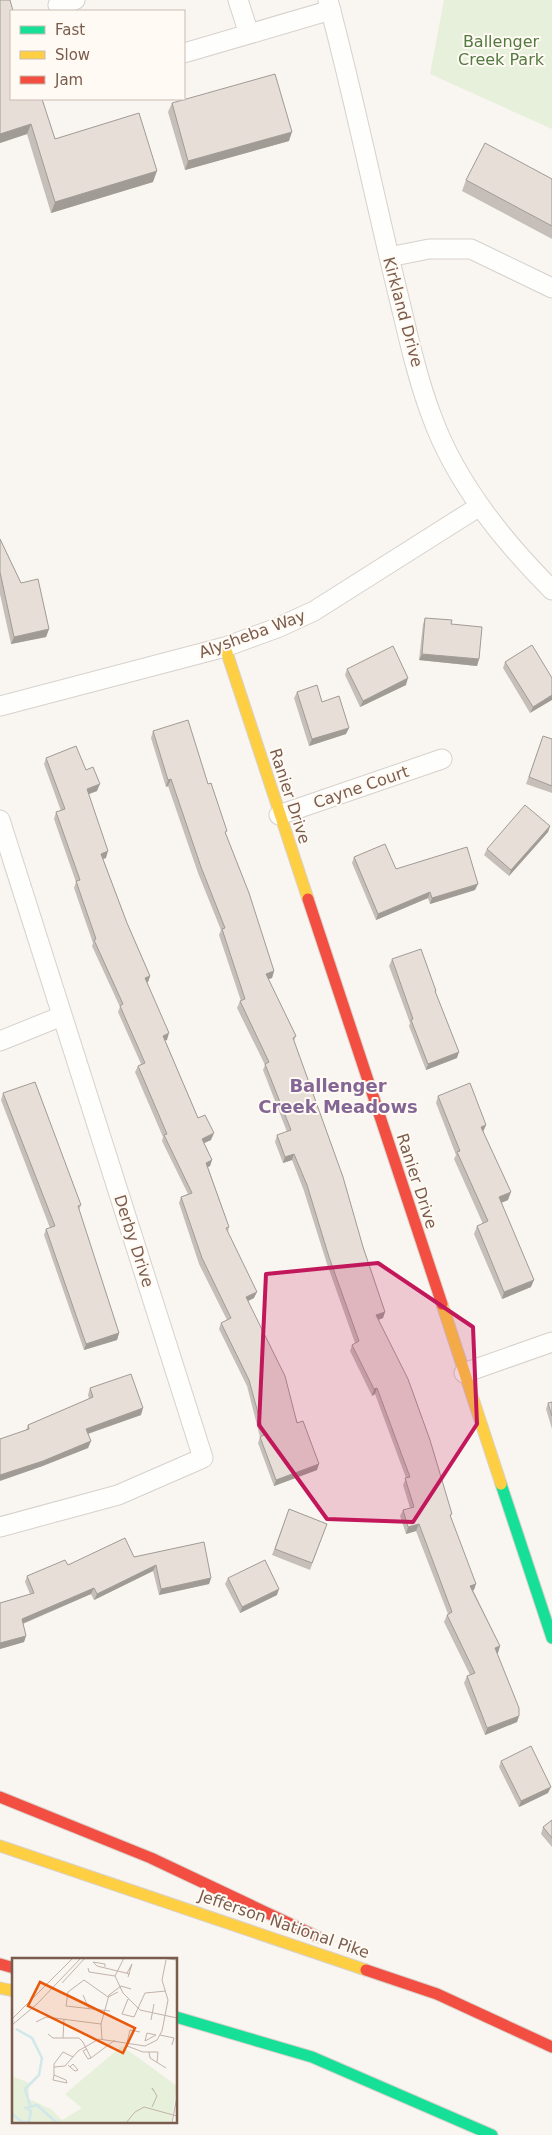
<svg xmlns="http://www.w3.org/2000/svg" width="552" height="2135" font-family="'DejaVu Sans',sans-serif">
<style>
.green{fill:#e7f0db}
.lines{fill:none;stroke-linecap:round;stroke-linejoin:round}
.street-casing{stroke:#d7d1cb;stroke-width:21}
.fast-casing{stroke:#d9d2cb;stroke-width:13}
.slow-casing{stroke:#d9d2cb;stroke-width:13}
.jam-casing{stroke:#d9d2cb;stroke-width:13}
.street{stroke:#fefefd;stroke-width:19}
.fast{stroke:#16e098;stroke-width:11}
.slow{stroke:#ffcf43;stroke-width:11}
.jam{stroke:#f24e42;stroke-width:11}
.wall{fill:#c6bfb9}
.shaded-wall{fill:#a19b96}
.building{fill:#e6ded7;stroke:#a19b96}
.marked{fill:#c2185b;fill-opacity:0.2;stroke:#c2185b;stroke-width:4;stroke-linejoin:round}
.labels{text-anchor:middle;dominant-baseline:central;stroke-width:4;stroke-linejoin:round;paint-order:stroke}
.park-label{font-size:16px;fill:#537a41;stroke:#fffaf3}
.street-label{font-size:16px;fill:#7a5c4d;stroke:#fffaf3}
.neighbourhood-label{font-size:18px;font-weight:bold;fill:#846695;stroke:#fffaf3}
.inset-river{fill:none;stroke:#d0e8ea;stroke-width:2.5}
.inset-road{fill:none;stroke:#c2b3aa;stroke-width:1}
.view{fill:#e8590c;fill-opacity:0.15;stroke:#e8590c;stroke-width:2.5}
.inset-edge{fill:none;stroke:#7a5c4d;stroke-width:2.5}
</style>
<rect width="100%" height="100%" fill="#f9f5f0"/>
<path class="green" d="M444,0H552V129L430,74Z"/>
<g class="lines">
<g class="street-casing">
<path id="street" d="M238,0L249,34
M328,0C354,97 374,196 398,294C408,335 417,378 432,417C456,483 503,541 552,590
M58,5L75,0
M184,53L331,10
M389,257L429,249H471L552,288
M0,706L225,647L277,628L314,611L480,506
M279,815L442,759
M0,820L203,1458L118,1495L0,1527
M0,1041L62,1016
M464,1373L552,1342"/>
</g>
<g class="fast-casing">
<path id="fast" d="M501,1484L552,1638
M176,2017L312,2057L492,2135"/>
</g>
<g class="slow-casing">
<path id="slow" d="M225,647L308,899
M442,1304L501,1484
M0,1846L366,1970
M0,1988L14,1991"/>
</g>
<g class="jam-casing">
<path id="jam" d="M308,899L442,1304
M0,1797L151,1858L318,1937
M0,1964L14,1968
M366,1970L437,1994L552,2047"/>
</g>
<use href="#street" class="street"/>
<use href="#fast" class="fast"/>
<use href="#slow" class="slow"/>
<use href="#jam" class="jam"/>
</g>
<path class="wall" d="M0,0L55,139L153,182L51,213L27,134L0,143Z
M172,103L289,141L185,170L168,112Z
M552,179V239L462,191L466,180Z
M0,539L21,583L49,629L46,637L11,644L0,594Z
M425,618L451,624L479,659L477,666L419,660L423,624Z
M505,662L552,678L530,713L503,668Z
M347,669L406,685L360,707L345,675Z
M297,692L322,702L346,734L309,746L294,698Z
M153,731L208,784L274,971L272,978L268,979L296,1036L294,1041L385,1312L383,1318L379,1320L451,1517L474,1590H473L500,1646L497,1653L519,1716L517,1722L485,1735L464,1683L467,1676L470,1675L444,1622L447,1615L448,1614L416,1531L406,1534L400,1516L403,1510L410,1508L403,1485L406,1478L375,1394L372,1396L350,1351L352,1345L355,1343L327,1264L304,1191L292,1160L283,1163L275,1142L277,1135L287,1132L263,1070L265,1065L237,1008L240,1001H241L219,935L221,930L198,873L168,786L166,787L151,738Z
M543,736L552,739V793L526,784Z
M46,758L86,770L97,791L88,794L106,858L103,859L127,923L150,976L148,982H147L167,1040H165L198,1118L211,1140L204,1143L212,1160L210,1166L208,1167L229,1227L228,1232L254,1298L248,1301L317,1470L274,1486L258,1443L260,1437L247,1386L219,1329L221,1323L227,1320L199,1264L179,1203L181,1197L188,1194L162,1141L163,1137L135,1072L138,1066L141,1064L118,1012L120,1007L92,946L93,943L74,888L76,882L54,819L56,812L61,811L44,764Z
M550,826L548,832L509,876L484,855L487,849Z
M354,857L396,869L475,890L430,904L428,898L376,920L352,863Z
M392,959L457,1058L426,1070L409,1026L410,1023L389,966Z
M3,1093L81,1205L79,1210L119,1333L117,1340L84,1350L44,1235L46,1229L50,1228L1,1100Z
M438,1096L486,1125L483,1131L508,1200L501,1203L531,1287L502,1299L474,1234L477,1226L483,1224L454,1159L456,1155L436,1103Z
M90,1388L141,1415L88,1434L91,1441L88,1448L40,1467L26,1430L28,1425L89,1399L88,1395Z
M552,1402V1429L546,1409L548,1403Z
M289,1509L327,1524L310,1570L272,1555Z
M134,1557L211,1578L209,1584L159,1595L153,1571L94,1600L91,1594L23,1624L26,1636L24,1642L0,1649V1603L30,1594L25,1582L27,1576L68,1565Z
M228,1578L277,1595L240,1613L225,1584Z
M501,1761L548,1793L519,1807L499,1767Z
M552,1820V1847L541,1834L543,1827Z"/>
<path class="shaded-wall" d="M31,124L27,134L0,143V134Z
M292,132L289,141L185,170L188,161Z
M157,171L153,182L51,213L55,202Z
M49,629L46,637L11,644L14,637Z
M422,654L479,659L477,666L419,660Z
M408,678L406,685L360,707L363,701Z
M552,695V700L530,713L533,707Z
M349,728L346,734L309,746L312,739Z
M171,779L168,786L166,787L168,780Z
M100,784L97,791L84,796L87,789Z
M550,826L548,832L509,876L511,870Z
M108,851L106,858L99,860L101,854Z
M478,884L475,890L430,904L432,898Z
M430,892L428,898L376,920L378,914Z
M274,971L272,978L263,981L266,974Z
M150,976L148,982L143,984L145,978Z
M169,1033L167,1040L161,1042L163,1036Z
M459,1052L457,1058L426,1070L428,1064Z
M486,1125L483,1132L481,1127Z
M214,1133L211,1140L200,1145L202,1139Z
M294,1154L292,1160L283,1163L285,1157Z
M212,1160L210,1166L204,1169L206,1163Z
M511,1192L508,1200L496,1205L499,1197Z
M534,1280L531,1287L502,1299L504,1292Z
M257,1292L254,1298L244,1303L246,1297Z
M385,1312L383,1318L374,1321L376,1315Z
M119,1333L117,1340L84,1350L86,1344Z
M377,1388L375,1394L372,1396L374,1389Z
M143,1408L141,1415L84,1435L86,1429Z
M91,1441L88,1448L40,1467L0,1481V1475Z
M319,1464L317,1470L274,1486L276,1480Z
M419,1524L416,1531L406,1534L408,1527Z
M156,1565L153,1571L94,1600L97,1594Z
M211,1578L209,1584L159,1595L161,1589Z
M476,1584L474,1590L468,1592L470,1586Z
M94,1588L91,1594L19,1625L22,1619Z
M279,1589L277,1595L240,1613L242,1607Z
M26,1636L24,1642L0,1649V1643Z
M500,1646L498,1653L493,1655L495,1648Z
M519,1716L517,1722L485,1735L487,1728Z
M551,1787L548,1793L519,1807L521,1801Z"/>
<path class="building" d="M0,0H10L13,11H11V99H42L55,139L139,113L157,171L55,202L31,124L0,134Z
M275,74L292,132L188,161L172,103Z
M485,143L552,179V226L466,180Z
M0,539L21,583L38,579L49,629L14,637L0,572Z
M425,618L452,620L451,624L482,627L479,659L422,654Z
M532,645L552,678V695L533,707L505,662Z
M393,646L408,678L363,701L347,669Z
M317,685L322,702L339,696L349,728L312,739L297,692Z
M188,720L208,784L211,783L227,831L225,832L249,893L274,971L266,974L296,1036L293,1038L343,1177L363,1247L385,1312L376,1315L408,1379L430,1440L452,1514L450,1515L476,1584L470,1586L500,1646L495,1648L519,1708V1716L487,1728L467,1676L475,1673L447,1615L452,1612L419,1524L408,1527L403,1510L414,1507L405,1478L410,1477L377,1388L374,1389L352,1345L359,1341L329,1257L307,1185L294,1154L285,1157L277,1135L291,1130L265,1064L269,1062L240,1001L245,999L222,929L225,928L201,867L171,779L168,780L153,731Z
M543,736L552,739V786L529,777Z
M76,746L86,770L93,767L100,784L87,789L108,851L101,854L127,923L150,976L145,978L169,1033L163,1036L198,1118L205,1115L214,1133L202,1139L212,1160L206,1163L229,1227L226,1228L257,1292L246,1297L285,1376L297,1423L303,1421L319,1464L276,1480L260,1437L264,1435L249,1380L221,1323L231,1318L202,1258L181,1197L192,1193L164,1135L167,1134L138,1066L145,1063L120,1006L123,1004L94,940L96,939L76,881L80,880L56,812L65,809L46,758Z
M525,805L550,826L511,870L487,849Z
M385,844L396,869L467,847L478,884L432,898L430,892L378,914L354,857Z
M421,949L436,991H435L459,1052L428,1064L411,1020L413,1019L392,959Z
M35,1082L81,1205L78,1206L119,1333L86,1344L46,1229L55,1226L3,1093Z
M470,1083L486,1125L481,1127L511,1192L499,1197L534,1280L504,1292L477,1226L488,1221L457,1152L460,1151L438,1096Z
M131,1374L143,1408L86,1429L91,1441L43,1461L0,1475V1439L29,1429L28,1425L93,1397L90,1388Z
M552,1402V1416L548,1403Z
M289,1509L327,1524L312,1563L275,1549Z
M125,1538L134,1557L204,1542L211,1578L161,1589L156,1565L97,1594L94,1588L22,1619L26,1636L0,1643V1603L34,1593L27,1576L65,1560L68,1565Z
M265,1560L279,1589L242,1607L228,1578Z
M531,1746L551,1787L521,1801L501,1761Z
M552,1820V1838L543,1827Z"/>
<path class="marked" d="M378,1263L473,1327L477,1424L413,1522L327,1519L259,1425L266,1274Z"/>
<g class="labels">
<g class="park-label">
<text x="501" y="41">Ballenger<tspan x="501" dy="18">Creek Park</tspan></text>
</g>
<g class="street-label">
<text transform="translate(403 312) rotate(75)">Kirkland Drive</text>
<text transform="translate(252 634) rotate(-20)">Alysheba Way</text>
<text transform="translate(361 787) rotate(-19)">Cayne Court</text>
<text transform="translate(290 796) rotate(72)">Ranier Drive</text>
<text transform="translate(417 1181) rotate(72)">Ranier Drive</text>
<text transform="translate(134 1241) rotate(72)">Derby Drive</text>
<text transform="translate(284 1924) rotate(19)">Jefferson National Pike</text>
</g>
<g class="neighbourhood-label">
<text x="338" y="1085">Ballenger<tspan x="338" dy="21">Creek Meadows</tspan></text>
</g>
</g>
<g transform="translate(12 1958)">
<rect width="165" height="165" fill="#f9f5f0"/>
<path d="M110,88L165,128L159,165H0V118L17,125V141L39,151L50,162L70,150L53,136Z" fill="#e7f0db"/>
<path class="inset-river" d="M4,71L20,80L30,100L27,117L13,131L18,147M0,156L10,164H17L19,153L14,150L25,147L45,165"/>
<path class="inset-road" d="M112,0L103,18L111,35L128,52L165,60M149,0L165,2M93,9V6L81,4L85,8L118,16M76,10L77,14L103,18M115,15L120,6L116,19M50,25L73,0M71,37L77,51M116,41L110,56L122,59L133,35L154,33M98,53L54,48L56,34L72,22L96,39L106,34M0,61L61,0M139,62L142,46M24,64L34,59L89,66M0,67L25,46L69,0M135,75L144,77L133,83ZM36,76L41,80H67L71,84L79,100L76,101L71,93L75,91M148,77L162,80L160,87M51,80L52,61M90,81L89,66L97,37L109,28L119,31M115,85L118,72L128,74M115,88L131,94H146L145,104M137,94L138,100L154,110M79,100L103,82M56,107L58,109L63,113L66,112L61,106L58,109M42,109L53,108L66,93L87,81L133,88L145,82L150,73L156,42L150,22L154,2M42,117V106L51,94L61,99M42,117L54,122L55,125L41,122ZM140,149L145,138L140,130L142,133M114,165L123,154L132,149L165,158M160,165L165,138"/>
<path class="view" d="M28,24L123,70L111,95L16,48Z"/>
<rect width="165" height="165" class="inset-edge"/>
</g>
<rect x="10" y="10" width="175" height="90" fill="#fffaf3" stroke="#cabbb1"/>
<rect x="20" y="26" width="25" height="8" fill="#16e098" stroke="#cabbb1"/>
<text x="55" y="35" font-size="15" fill="#7a5c4d">Fast</text>
<rect x="20" y="51" width="25" height="8" fill="#ffcf43" stroke="#cabbb1"/>
<text x="55" y="60" font-size="15" fill="#7a5c4d">Slow</text>
<rect x="20" y="76" width="25" height="8" fill="#f24e42" stroke="#cabbb1"/>
<text x="55" y="85" font-size="15" fill="#7a5c4d">Jam</text>
</svg>
